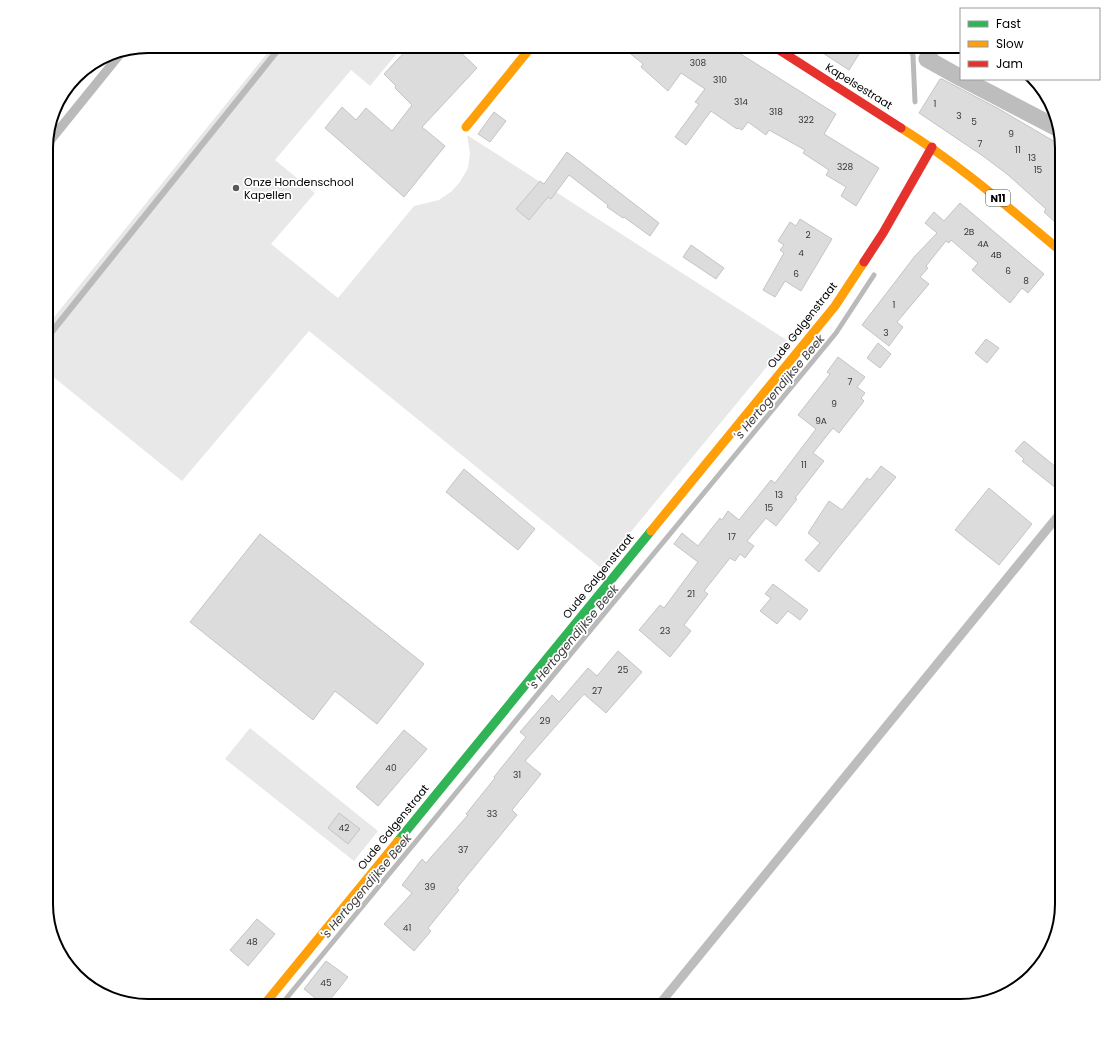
<svg xmlns="http://www.w3.org/2000/svg" width="1108" height="1052" font-family="Poppins,sans-serif">
<style>
.green{fill:#e8e8e8}
.water{fill:#bababa}
.lines{fill:none;stroke-linecap:round;stroke-linejoin:round}
.stream{stroke:#bababa;stroke-width:5}
.building{fill:#dcdcdc;stroke:#c4c4c4}
.lane{stroke:#bdbdbd;stroke-width:9}
.street{stroke:#bdbdbd;stroke-width:17}
.fast{stroke:#30b455;stroke-width:9}
.slow{stroke:#ff9f0a;stroke-width:9}
.jam{stroke:#e5322d;stroke-width:9}
.poi-dot{fill:#595959;stroke:#fff;stroke-width:1.5}
.labels{text-anchor:middle;dominant-baseline:central;stroke-width:3.5;stroke-linejoin:round;paint-order:stroke}
.number-label{font-size:9px;fill:#373737}
.shield{fill:#fff;stroke:#4c4c4c;stroke-width:1}
.shield-label{font-size:10px;font-weight:bold;fill:#000}
.street-label{font-size:11px;fill:#000;stroke:#fff}
.poi-label{font-size:11px;fill:#000;stroke:#fff;text-anchor:start}
.water-label{font-size:12px;font-style:italic;fill:#3e3e3e;stroke:#fff}
.rim{fill:none;stroke:#000;stroke-width:2}
</style>
<rect width="100%" height="100%" fill="#fff"/>
<path class="green" d="M273,46H403L370,86L351,70L275,160L315,193L271,244L338,298L414,206L439,200L452,191L460,182L468,168L470,153L467,135L788,341L601,568L309,331L182,481L46,371V327Z
M250,728L378,831L354,861L225,759Z"/>
<path class="water" d="M277,46H285L46,344V334Z
M130,49L46,153L47,137L116,52Z"/>
<g class="lines">
<path class="stream" d="M910,46L913,56L915,102
M280,1006L836,333L874,275"/>
</g>
<path class="building" d="M410,46H454L477,68L422,127L445,146L404,197L325,128L342,107L356,120L366,108L392,131L412,105L395,88L396,86L384,74Z
M621,46H728L836,114L824,134L879,168L856,206L841,196L846,187L826,175L829,170L803,153L805,150L769,130L766,135L748,122L742,130L738,128L737,129L711,111L686,145L675,137L699,104L695,102L705,89L681,73L668,91L641,67L643,64Z
M812,46H864L849,70Z
M940,79H942L999,109L1062,146V223L1057,219L1055,222L1044,212L1046,209L1007,174L983,156L919,113Z
M494,112L506,121L490,142L478,134Z
M567,152L659,223L650,236L624,217L623,218L607,207L608,205L569,175L551,199L548,197L529,220L516,209L540,181L544,184Z
M960,203L1044,274L1028,293L1022,288L1010,303L972,270L978,263L951,240L949,243L946,241L926,266L928,268L920,277L929,284L897,322L903,327L889,346L862,325L915,256L937,233L925,223L934,212L944,221Z
M800,219L832,239L801,291L785,281L775,297L763,290L784,253L780,250L784,245L778,241L790,222L796,226Z
M691,245L724,268L716,279L683,257Z
M986,339L999,348L987,363L975,353Z
M878,343L891,354L880,368L867,358Z
M838,357L865,377L857,387L865,393L861,398L864,401L839,433L833,428L813,453L824,461L795,498L797,499L776,526L766,518L747,541L754,546L745,558L740,554L735,561L730,558L704,591L708,594L684,625L691,631L670,657L639,630L660,605L664,608L698,562L674,544L682,533L698,546L720,518L722,520L728,511L739,520L771,480L775,483L816,429L798,415L830,374L827,372Z
M1024,441L1062,472V493L1022,461L1024,459L1015,451Z
M881,466L896,477L837,549L819,572L805,560L820,543L808,533L829,501L842,510L867,478L870,480Z
M464,469L535,529L518,550L446,492Z
M989,488L1032,524L999,565L955,530Z
M260,534L424,664L377,724L335,691L313,720L190,622Z
M773,584L808,610L800,620L788,611L777,624L760,611L771,598L765,594Z
M618,651L642,672L606,713L584,694L525,761L541,774L512,810L517,815L457,888L459,890L428,928L431,931L414,951L384,924L412,893L402,885L422,859L426,863L468,815L466,814L495,778L494,777L526,737L520,732L552,695L559,702L588,668L597,676Z
M404,730L427,749L378,806L356,787Z
M339,813L360,829L348,844L328,828Z
M257,919L275,934L248,966L230,950Z
M326,961L348,977L325,1006L304,989Z"/>
<g class="lines">
<path class="lane" d="M658,1006L1062,511"/>
<path class="street" d="M932,46L927,59L961,78
M963,79L1059,129"/>
<path class="fast" d="M398,841L651,531"/>
<path class="slow" d="M466,127L532,46
M901,128C959,164 1010,209 1062,252
M651,531L835,306L864,262
M263,1006L398,841"/>
<path class="jam" d="M773,46L901,128
M864,262L883,233L932,147"/>
</g>
<circle class="poi-dot" cx="236" cy="188" r="4"/>
<g class="labels">
<g class="number-label">
<text x="698" y="63">308</text>
<text x="720" y="80">310</text>
<text x="741" y="102">314</text>
<text x="935" y="104">1</text>
<text x="776" y="112">318</text>
<text x="959" y="116">3</text>
<text x="806" y="120">322</text>
<text x="974" y="122">5</text>
<text x="1011" y="134">9</text>
<text x="980" y="144">7</text>
<text x="1018" y="150">11</text>
<text x="1032" y="158">13</text>
<text x="845" y="167">328</text>
<text x="1038" y="170">15</text>
<text x="969" y="232">2B</text>
<text x="808" y="235">2</text>
<text x="983" y="244">4A</text>
<text x="801" y="253">4</text>
<text x="996" y="255">4B</text>
<text x="1008" y="271">6</text>
<text x="796" y="274">6</text>
<text x="1026" y="281">8</text>
<text x="894" y="305">1</text>
<text x="886" y="333">3</text>
<text x="850" y="382">7</text>
<text x="834" y="404">9</text>
<text x="821" y="421">9A</text>
<text x="804" y="465">11</text>
<text x="779" y="495">13</text>
<text x="769" y="508">15</text>
<text x="732" y="537">17</text>
<text x="691" y="594">21</text>
<text x="665" y="631">23</text>
<text x="623" y="670">25</text>
<text x="597" y="691">27</text>
<text x="545" y="721">29</text>
<text x="391" y="768">40</text>
<text x="517" y="775">31</text>
<text x="492" y="814">33</text>
<text x="344" y="828">42</text>
<text x="463" y="850">37</text>
<text x="430" y="887">39</text>
<text x="407" y="928">41</text>
<text x="252" y="942">48</text>
<text x="326" y="983">45</text>
</g>
<rect class="shield" x="986" y="190" width="24" height="16" rx="3"/>
<g class="shield-label">
<text x="998" y="198">N11</text>
</g>
<g class="street-label">
<text transform="translate(859 86) rotate(32)">Kapelsestraat</text>
<text transform="translate(802 325) rotate(-52)">Oude Galgenstraat</text>
<text transform="translate(598 576) rotate(-51)">Oude Galgenstraat</text>
<text transform="translate(393 827) rotate(-51)">Oude Galgenstraat</text>
</g>
<g class="poi-label">
<text x="244" y="182">Onze Hondenschool<tspan x="244" dy="13">Kapellen</tspan></text>
</g>
<g class="water-label">
<text transform="translate(779 387) rotate(-50)">'s Hertogendijkse Beek</text>
<text transform="translate(573 637) rotate(-50)">'s Hertogendijkse Beek</text>
<text transform="translate(366 886) rotate(-50)">'s Hertogendijkse Beek</text>
</g>
</g>
<path d="M0 0H1108V1052H0ZM148 53H960A95 95 0 0 1 1055 148V904A95 95 0 0 1 960 999H148A95 95 0 0 1 53 904V148A95 95 0 0 1 148 53Z" fill="#fff" fill-rule="evenodd"/>
<path class="rim" d="M148 53H960A95 95 0 0 1 1055 148V904A95 95 0 0 1 960 999H148A95 95 0 0 1 53 904V148A95 95 0 0 1 148 53Z"/>
<rect x="960" y="8" width="140" height="72" fill="#ffffff" stroke="#999999"/>
<rect x="968" y="21" width="20" height="6" fill="#30b455" stroke="#999999"/>
<text x="996" y="28" font-size="12" fill="#000000">Fast</text>
<rect x="968" y="41" width="20" height="6" fill="#ff9f0a" stroke="#999999"/>
<text x="996" y="48" font-size="12" fill="#000000">Slow</text>
<rect x="968" y="61" width="20" height="6" fill="#e5322d" stroke="#999999"/>
<text x="996" y="68" font-size="12" fill="#000000">Jam</text>
</svg>
